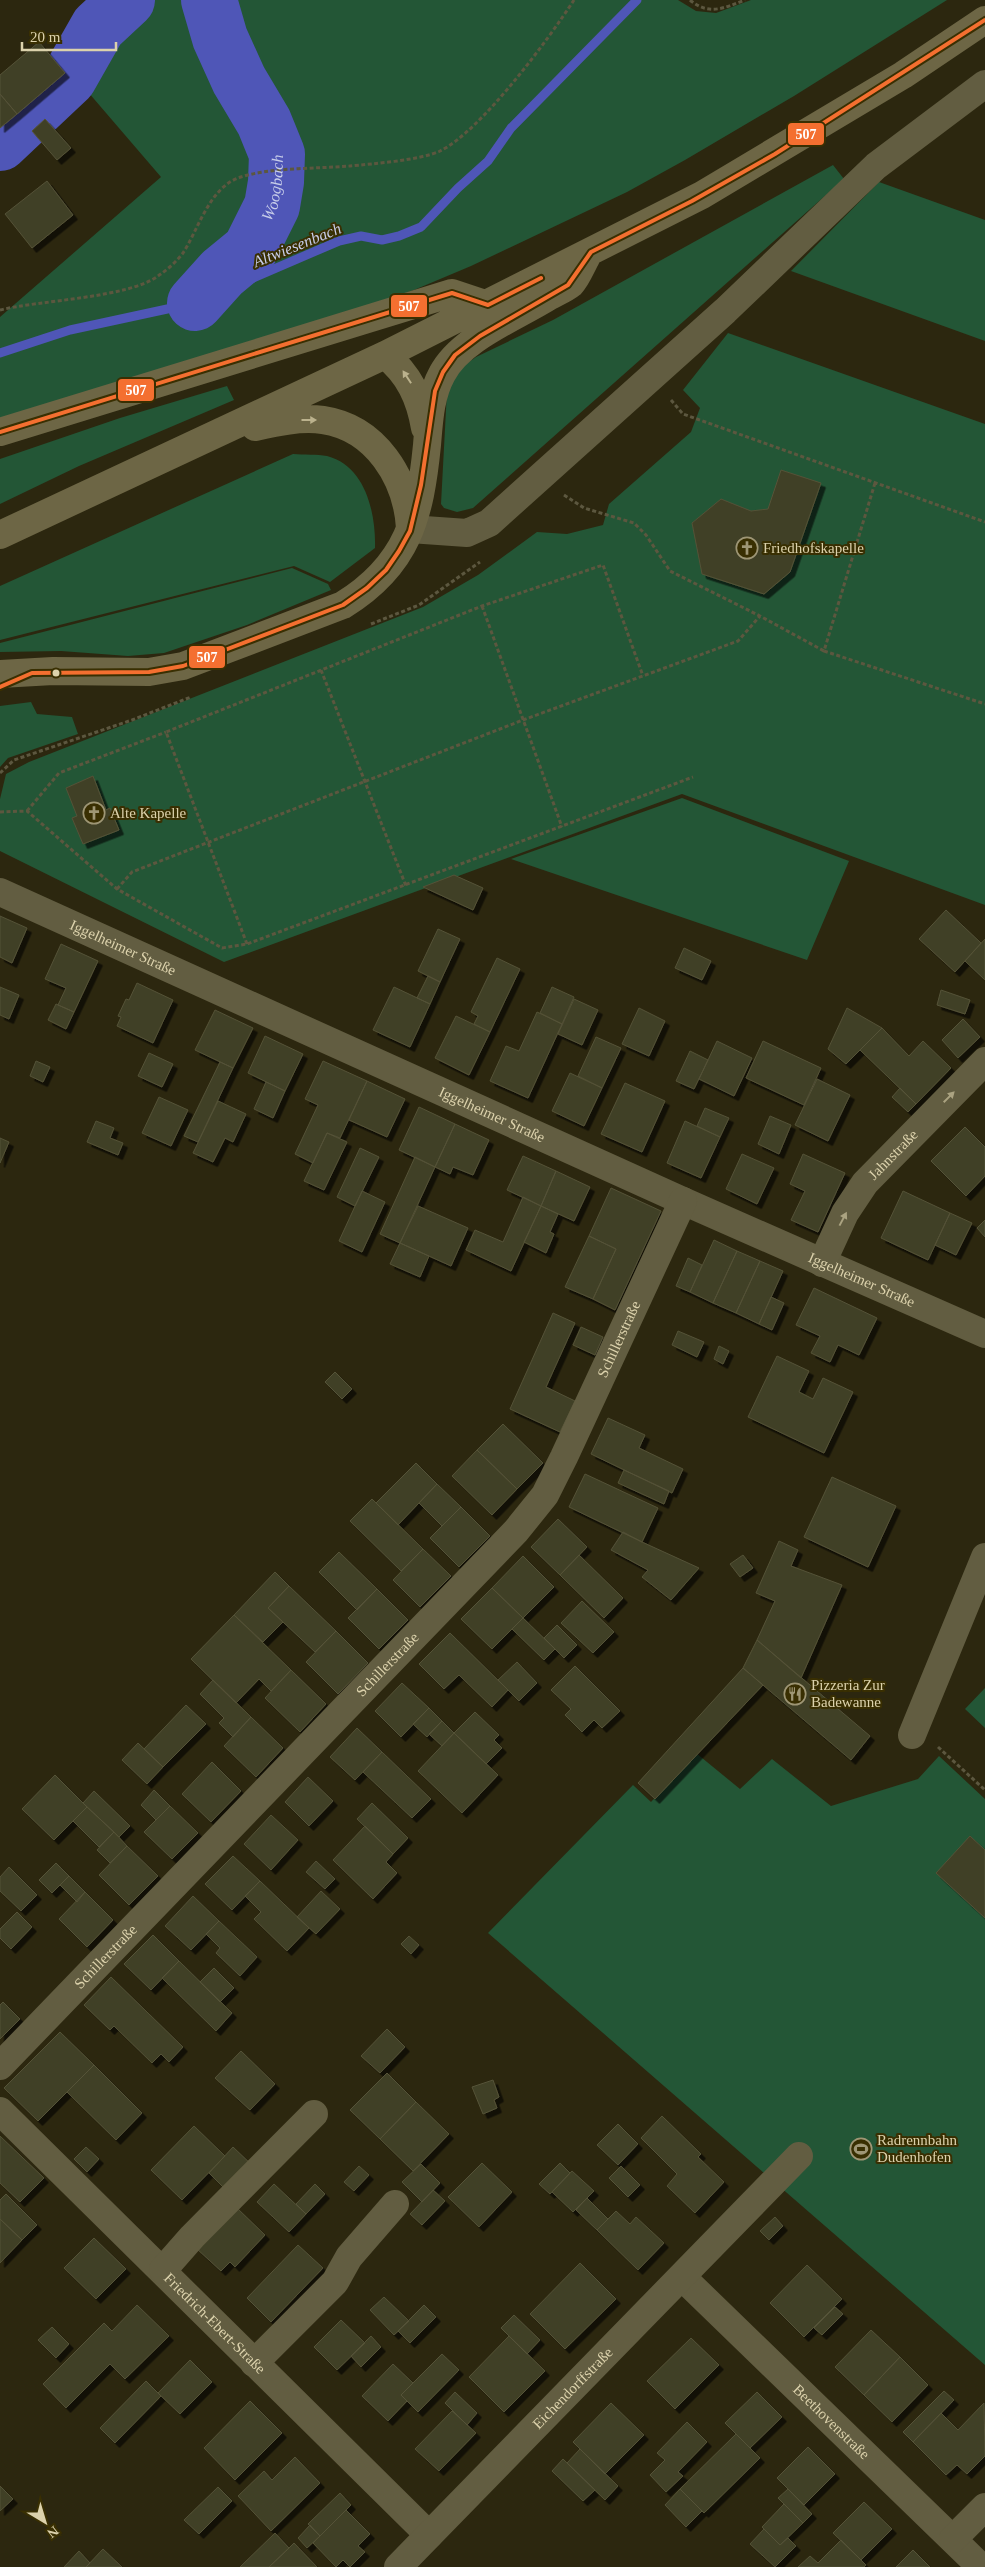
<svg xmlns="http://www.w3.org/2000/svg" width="985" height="2567" font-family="Georgia,serif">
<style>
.green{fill:#235636}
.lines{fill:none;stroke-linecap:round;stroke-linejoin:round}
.stream{stroke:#4f56b7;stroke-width:9}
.river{stroke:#4f56b7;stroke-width:56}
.building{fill:#414027;stroke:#545237;filter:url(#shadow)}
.path{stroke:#5c573f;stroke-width:3;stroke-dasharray:4 2.5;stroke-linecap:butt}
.minor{stroke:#625d41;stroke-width:28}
.major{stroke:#6d6645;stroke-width:28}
.bus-1-casing{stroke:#392f02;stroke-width:8}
.bus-1{stroke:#f46f30;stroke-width:4}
.oneway{fill:#bbb28d}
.oneway2{fill:#aba381}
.bus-dot{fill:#dcd2ac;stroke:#392f02;stroke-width:2}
.labels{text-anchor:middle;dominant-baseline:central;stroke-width:4;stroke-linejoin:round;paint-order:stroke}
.poi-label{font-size:15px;fill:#dcd2ac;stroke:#392f02;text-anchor:start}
.street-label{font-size:15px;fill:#dcd2ac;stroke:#392f02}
.water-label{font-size:16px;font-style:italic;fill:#c7cde9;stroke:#392f02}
.line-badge{stroke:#392f02;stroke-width:2}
.badge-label{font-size:14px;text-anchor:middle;font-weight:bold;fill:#fff}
</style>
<defs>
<filter id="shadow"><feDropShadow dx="4.5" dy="4.5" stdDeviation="0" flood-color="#0009"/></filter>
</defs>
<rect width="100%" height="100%" fill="#2c270f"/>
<path class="green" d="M150,0H191L193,12L190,31L204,58L233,98L253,136L265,168L266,199L245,248L190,287L246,270L267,251L283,212L289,176L287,115L270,82L238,31L229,0H678L696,11L716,13L751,0H947L794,96L685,160L627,192L471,266L414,290L345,314L0,420V317L161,177L82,85C95,52 125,24 150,0Z
M833,165L844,179L473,508L457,512L444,508L441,504L447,391L462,367L476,357L553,320Z
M879,182L985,220V341L791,271Z
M728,333L985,424V905L682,794L224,962L0,851V799L6,774L29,762L423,607L478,575L537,532L567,534L603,525L609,504L691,432L700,408L683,390Z
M227,386L234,400L79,466L0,504V459L120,418Z
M293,454C304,455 317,454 327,456C366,466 376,514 375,548L330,582L294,566L0,640V586Z
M292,568L328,584L331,590L247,625L164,653L128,656L61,651L0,652V643Z
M31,702L37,714L72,717L78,734L8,758L0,767V706Z
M682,798L849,861L807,960L511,859Z
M985,1688V1728L965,1709Z
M696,1753L740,1789L772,1759L831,1806L918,1779L939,1756L985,1799V2365L488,1933L633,1785L651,1802Z"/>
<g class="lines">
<path class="stream" d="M0,353L70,330L195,303L339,241L361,236L382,240L399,236L421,227L458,188L488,161L511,128L637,0"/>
<g class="river">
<path d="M0,143L69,78L98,27L127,0"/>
<path id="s1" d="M195,303L222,273L250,250L272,206L276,182L277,154L264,122L239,80L220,38L209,0"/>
</g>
</g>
<path class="building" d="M39,42L65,73L17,114L0,94V75Z
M0,94L17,114L0,128Z
M45,119L71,148L57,160L32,131Z
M47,181L73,215L32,248L5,214Z
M781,470L821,483L790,572L764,594L702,574L692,523L721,499L751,511L768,509Z
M93,776L106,810L110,808L119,830L83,844L72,818L77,816L66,788Z
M454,875L483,888L473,910L423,887Z
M946,910L981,943L955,972L919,939Z
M0,916L27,928L12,963L0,957Z
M438,929L460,939L440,982L418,971Z
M985,939V980L965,961Z
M61,944L98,961L74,1012L58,1005L66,988L45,979Z
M684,948L711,961L702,980L675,968Z
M497,958L520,969L490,1032L474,1024L478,1016L471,1012Z
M428,976L440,982L430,1004L417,998Z
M137,983L173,1000L153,1043L117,1026L121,1017L118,1016L126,999L129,1000Z
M0,987L19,995L9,1019L0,1015Z
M394,987L430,1004L410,1047L373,1030Z
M552,987L574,997L562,1024L540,1013Z
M941,990L970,1000L965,1014L937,1005Z
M574,999L598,1010L582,1045L558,1034Z
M56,1004L74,1012L66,1029L48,1020Z
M639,1008L665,1021L649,1056L622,1044Z
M847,1008L882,1028L846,1064L828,1049Z
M215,1010L253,1028L233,1068L195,1050Z
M537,1012L562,1024L528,1098L490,1081L506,1046L519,1051Z
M456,1016L490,1032L469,1075L435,1058Z
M963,1019L980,1037L958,1058L942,1040Z
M882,1028L909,1056L923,1041L951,1068L916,1104L860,1050Z
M265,1036L303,1054L285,1091L248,1073Z
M596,1037L621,1048L602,1088L578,1076Z
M717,1041L752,1058L734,1096L699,1079Z
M763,1041L821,1068L804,1105L746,1078Z
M690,1051L708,1060L694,1089L676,1081Z
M149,1053L173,1064L162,1087L138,1076Z
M36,1061L50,1067L43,1082L30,1076Z
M323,1061L367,1081L340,1138L327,1133L313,1163L295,1154L318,1105L305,1099Z
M220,1062L233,1068L198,1142L184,1136Z
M570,1073L602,1088L584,1126L552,1111Z
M817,1079L850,1095L828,1141L795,1125Z
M367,1081L405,1099L387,1137L349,1120Z
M266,1082L285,1091L273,1118L254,1109Z
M625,1083L665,1101L642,1152L601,1134Z
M900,1088L916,1104L908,1112L892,1097Z
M159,1097L188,1110L171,1146L142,1133Z
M218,1101L246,1114L233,1142L225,1138L213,1162L193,1153Z
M419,1107L455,1124L435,1167L399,1150Z
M705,1108L729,1118L720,1137L697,1126Z
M770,1116L791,1125L779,1154L758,1144Z
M96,1121L114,1128L110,1138L123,1143L118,1155L87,1142Z
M685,1121L720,1137L701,1178L667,1163Z
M455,1124L489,1140L473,1175L453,1167L450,1174L435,1167Z
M965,1127L985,1147V1176L966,1196L931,1161Z
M327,1133L347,1142L324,1190L304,1181Z
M0,1138L9,1142L0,1163Z
M360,1148L379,1157L355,1206L337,1197Z
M742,1154L774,1168L757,1204L726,1189Z
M803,1154L845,1173L818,1232L791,1220L805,1191L790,1184Z
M523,1156L556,1171L541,1206L507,1190Z
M415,1157L435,1167L400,1243L380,1234Z
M556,1171L590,1187L574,1221L541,1206Z
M611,1188L661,1211L615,1310L593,1299L616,1249L589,1236Z
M362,1191L385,1202L362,1252L339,1241Z
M903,1191L950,1213L928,1260L881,1238Z
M523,1197L541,1206L511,1271L466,1250L475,1230L503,1242Z
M418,1206L468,1228L451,1266L400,1243Z
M541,1206L558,1214L550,1232L554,1234L546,1253L524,1242Z
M950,1213L972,1223L956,1255L935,1245Z
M985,1220V1237L977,1228Z
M589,1236L616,1249L593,1299L565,1287Z
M714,1240L737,1251L713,1303L690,1292Z
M400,1243L429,1256L420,1277L390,1264Z
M737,1251L760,1261L736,1313L713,1303Z
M688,1258L702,1265L690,1292L676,1286Z
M760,1261L783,1271L759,1324L736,1313Z
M814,1288L877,1318L859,1355L838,1345L830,1362L811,1353L820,1336L796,1325Z
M771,1297L784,1303L772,1330L759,1324Z
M553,1313L575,1323L546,1387L575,1401L560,1432L510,1409Z
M581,1327L603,1337L595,1355L573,1345Z
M678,1331L704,1342L697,1357L672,1345Z
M719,1346L729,1351L723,1364L714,1359Z
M777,1356L809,1371L799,1392L813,1399L823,1378L853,1392L824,1453L748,1417Z
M335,1372L352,1389L342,1399L325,1382Z
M608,1418L645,1435L639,1448L683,1469L672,1493L591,1454Z
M503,1424L543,1463L517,1489L477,1450Z
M477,1450L517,1489L492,1515L452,1476Z
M416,1463L437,1484L398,1525L376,1503Z
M624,1470L669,1491L664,1504L618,1483Z
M585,1474L658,1508L642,1542L569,1507Z
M832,1477L896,1506L868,1567L804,1537Z
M437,1484L461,1507L442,1526L419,1503Z
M372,1499L423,1549L401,1571L350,1521Z
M461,1507L490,1536L459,1567L430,1538Z
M558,1519L587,1547L560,1575L531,1547Z
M623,1532L642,1542L699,1568L671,1600L642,1577L648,1570L611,1550Z
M779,1541L798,1550L791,1566L842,1585L801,1678L757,1640L775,1601L756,1593Z
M423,1549L451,1576L420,1607L393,1580Z
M339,1552L377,1589L357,1610L319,1572Z
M579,1555L623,1598L604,1618L560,1575Z
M743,1555L753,1568L740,1577L730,1564Z
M523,1556L554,1587L523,1618L492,1588Z
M275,1572L289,1586L268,1608L283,1622L263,1642L234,1615Z
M289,1586L336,1631L315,1652L268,1608Z
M492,1588L523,1618L492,1649L461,1619Z
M377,1589L408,1620L379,1649L348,1618Z
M582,1601L614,1632L593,1653L561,1623Z
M234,1615L291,1670L271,1691L259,1679L236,1703L191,1659Z
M523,1618L555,1649L544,1660L512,1629Z
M557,1625L577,1645L564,1658L544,1638Z
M336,1631L368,1663L338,1694L306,1662Z
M450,1633L508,1690L492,1707L459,1675L444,1689L419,1664Z
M757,1640L870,1736L851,1760L743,1668Z
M517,1662L537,1683L519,1701L498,1680Z
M575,1666L620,1711L602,1728L594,1720L582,1732L565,1715L571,1709L551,1690Z
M743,1668L763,1685L655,1799L638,1783Z
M291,1670L326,1704L300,1732L265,1698Z
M213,1680L251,1717L233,1737L219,1723L224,1718L200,1694Z
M402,1683L429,1708L401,1737L375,1711Z
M186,1705L206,1724L163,1767L144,1749Z
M429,1708L442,1721L427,1737L413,1724Z
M475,1712L499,1735L494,1740L502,1748L486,1764L454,1733Z
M251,1717L283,1748L256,1777L224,1746Z
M442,1721L454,1733L442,1746L429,1734Z
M357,1728L382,1752L355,1780L330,1757Z
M454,1733L498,1775L462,1813L418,1771Z
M138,1743L163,1767L147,1784L122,1760Z
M382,1752L431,1799L412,1818L363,1772Z
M212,1762L241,1791L211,1822L182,1794Z
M55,1775L87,1807L54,1840L22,1809Z
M308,1777L333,1801L309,1826L285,1802Z
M154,1790L170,1806L156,1820L141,1805Z
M94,1791L130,1826L119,1837L83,1803Z
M372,1803L408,1838L393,1854L357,1819Z
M170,1806L198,1833L172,1859L144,1832Z
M87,1807L114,1832L99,1847L73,1821Z
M271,1815L298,1840L271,1870L244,1844Z
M365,1826L393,1854L386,1862L397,1873L373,1899L333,1860Z
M114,1832L127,1846L110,1863L97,1850Z
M970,1836L985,1850V1918L936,1873Z
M127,1846L158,1876L129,1905L99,1875Z
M233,1856L260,1881L232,1910L205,1884Z
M316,1861L335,1879L325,1889L306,1872Z
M56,1863L69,1876L52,1893L39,1880Z
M9,1867L37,1895L21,1911L0,1891V1877Z
M69,1876L85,1892L77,1902L60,1885Z
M260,1881L309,1928L287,1951L254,1919L261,1912L245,1896Z
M321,1891L340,1909L316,1934L297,1917Z
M85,1892L113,1920L87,1947L59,1919Z
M193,1896L219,1921L191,1950L165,1926Z
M17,1912L32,1927L11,1949L0,1938V1929Z
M219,1921L257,1957L240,1976L216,1953L220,1948L206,1934Z
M153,1935L179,1961L151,1990L124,1964Z
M409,1936L419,1945L411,1954L401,1944Z
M179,1961L232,2013L216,2031L162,1978Z
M214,1968L234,1988L220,2002L200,1982Z
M111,1977L183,2047L169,2062L161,2054L152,2063L114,2026L110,2030L84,2005Z
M3,2002L20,2019L0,2039V2005Z
M387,2029L405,2047L380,2073L361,2056Z
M60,2032L94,2065L38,2121L4,2088Z
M241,2051L275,2084L250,2110L215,2078Z
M94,2065L142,2113L116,2140L67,2092Z
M387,2073L416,2102L380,2139L350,2110Z
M493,2080L499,2097L494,2100L497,2108L483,2114L472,2087Z
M416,2102L449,2134L413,2171L380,2139Z
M662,2116L701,2154L698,2157L724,2182L695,2213L667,2186L677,2174L641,2138Z
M618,2124L638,2144L618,2165L597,2145Z
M194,2126L225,2156L182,2200L151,2170Z
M0,2136L44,2178L20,2202L0,2183Z
M86,2147L99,2159L87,2172L74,2159Z
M233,2147L253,2166L228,2192L209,2173Z
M482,2163L512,2192L479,2227L448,2197Z
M560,2163L570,2173L550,2194L539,2184Z
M421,2164L440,2183L422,2202L402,2182Z
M359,2166L369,2175L354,2191L344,2182Z
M621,2166L640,2185L628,2197L609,2178Z
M572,2171L594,2191L573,2212L552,2192Z
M274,2184L306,2214L289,2232L257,2202Z
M315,2184L325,2194L306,2214L296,2204Z
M433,2190L445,2201L422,2225L410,2214Z
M6,2194L37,2225L22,2240L0,2219V2200Z
M587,2198L608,2219L597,2230L576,2210Z
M237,2208L265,2235L235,2267L230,2262L221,2271L197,2249Z
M616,2211L630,2224L636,2217L664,2243L638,2270L597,2230Z
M775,2217L783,2226L769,2240L760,2231Z
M0,2219L22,2240L0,2263Z
M94,2238L126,2269L96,2299L64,2268Z
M298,2245L323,2268L271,2322L247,2298Z
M580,2263L616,2299L565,2349L530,2314Z
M807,2265L842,2299L804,2337L770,2303Z
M384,2297L409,2321L394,2335L370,2310Z
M137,2305L169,2336L125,2379L110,2364L66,2408L43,2384L104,2323L112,2331Z
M424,2305L436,2317L410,2343L398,2331Z
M835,2307L843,2314L822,2335L814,2328Z
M514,2315L540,2340L527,2354L501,2328Z
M341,2320L365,2343L337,2370L314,2347Z
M52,2327L69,2344L56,2358L38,2340Z
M871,2330L900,2357L864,2395L835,2367Z
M371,2336L381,2347L361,2367L351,2356Z
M509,2336L545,2371L504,2412L469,2377Z
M691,2338L719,2365L675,2409L647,2381Z
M442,2354L459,2370L418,2412L401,2395Z
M900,2357L928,2385L892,2422L864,2395Z
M190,2360L212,2382L180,2414L158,2393Z
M393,2364L413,2383L401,2395L407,2401L388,2421L362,2396Z
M146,2381L161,2396L115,2443L100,2428Z
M944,2391L954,2400L913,2442L903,2432Z
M455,2392L477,2413L467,2425L445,2403Z
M757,2392L782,2417L750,2448L725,2423Z
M250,2401L282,2433L235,2480L204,2448Z
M611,2403L644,2435L605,2474L573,2442Z
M984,2403L985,2456L967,2474L957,2465L946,2475L913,2442L941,2413L958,2430Z
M452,2411L476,2433L439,2471L415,2449Z
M687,2422L707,2442L678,2472L683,2476L666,2492L650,2475L665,2460L657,2453Z
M736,2434L760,2458L704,2513L680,2489Z
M808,2447L835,2474L804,2505L777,2478Z
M580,2449L618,2486L605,2500L567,2463Z
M295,2457L320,2483L271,2531L238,2496L264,2471L272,2480Z
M563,2459L595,2490L583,2501L552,2471Z
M0,2486L13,2499L0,2511Z
M218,2487L232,2501L199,2534L184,2520Z
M680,2489L702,2511L686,2527L665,2505Z
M788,2489L812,2514L803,2523L778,2498Z
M340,2493L351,2505L320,2536L308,2524Z
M864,2502L892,2529L861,2560L833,2533Z
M784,2504L803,2523L780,2545L762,2527Z
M346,2510L370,2534L358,2546L365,2552L350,2567L343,2560L336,2567L313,2543Z
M310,2525L320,2536L307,2548L298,2538Z
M764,2529L780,2545L788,2538L796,2546L775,2567L750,2544Z
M275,2533L289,2548L269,2567H240Z
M841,2540L866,2565L864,2567H798L810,2556L818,2563Z
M294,2543L317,2567H269L289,2548Z
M103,2549L122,2567H86Z
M913,2550L930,2567H896Z
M79,2551L90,2563L86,2567H64Z"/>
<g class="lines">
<path class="path" d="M690,0C709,16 724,8 745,0
M0,310C41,300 128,298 158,276C167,270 176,262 183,253C198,230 209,189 238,178C269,167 316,169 350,166C372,164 421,160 440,151C481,131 548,40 574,0
M671,400L683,414L985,522
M875,483L824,651L985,704
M564,495L584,508L634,523L646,535L670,571L760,616L824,651
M482,606L562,827
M371,624L419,605L480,562
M321,670L406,886
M0,773L14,760L132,720L191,697
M27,811L59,773L166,732
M0,812L27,811L117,889L222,948L247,944L693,777
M117,889L132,872L523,720L738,641L760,616
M247,944L166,732L482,606L603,565L643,676
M938,1747L985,1790"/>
<g class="minor">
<path d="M410,529L467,533L489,523L725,311L876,166L985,84"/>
<path id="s2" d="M0,892L683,1201L985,1334"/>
<path id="s3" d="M822,1263L845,1213L865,1183L985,1061"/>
<path d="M912,1735L985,1557"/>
<path id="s4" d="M0,2066L516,1531L545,1495L564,1457L683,1201"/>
<path id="s5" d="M0,2111L429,2535"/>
<path d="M163,2270L192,2237L314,2114"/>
<path id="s6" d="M682,2277L981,2567"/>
<path d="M254,2363L335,2282L349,2257L395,2204"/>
<path d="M953,2539L985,2507"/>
<path id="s7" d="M398,2567L799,2156"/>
</g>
<path class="major" d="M385,355C409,374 420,398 425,428
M255,427C277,422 300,417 323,420C376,428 407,478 410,528
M0,432L452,293L488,305
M0,535L385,355L702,195L903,75L985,20
M0,674L53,671L149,672L183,666L343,605C408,565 420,516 427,445C429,421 430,396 442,374C460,339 514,318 548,297C555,293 565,289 571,284C577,278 582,265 586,258"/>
<g class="bus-1-casing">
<path id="bus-1" d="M0,432L452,293L488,305L541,278
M0,687L32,673L149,672L183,666L343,605L367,588L386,570L399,551L410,531L421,485L435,391L443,372L455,355L480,336L568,285L591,252L692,201L775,154L985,20"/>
</g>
<use href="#bus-1" class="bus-1"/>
</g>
<defs><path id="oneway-solid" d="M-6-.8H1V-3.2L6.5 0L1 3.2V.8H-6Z" transform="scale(1.25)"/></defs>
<g class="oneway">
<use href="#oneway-solid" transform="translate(407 377) rotate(-123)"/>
<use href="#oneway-solid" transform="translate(309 420)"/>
</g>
<g class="oneway2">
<use href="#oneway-solid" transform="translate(949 1097) rotate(-45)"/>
<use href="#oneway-solid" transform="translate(843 1219) rotate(-62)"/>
</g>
<defs>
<g id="church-ring" transform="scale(1.125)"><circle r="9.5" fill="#392f02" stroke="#9e9675" stroke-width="1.5"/><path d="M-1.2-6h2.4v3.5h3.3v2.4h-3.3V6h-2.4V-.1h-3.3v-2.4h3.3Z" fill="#9e9675"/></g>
<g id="restaurant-ring" transform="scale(1.125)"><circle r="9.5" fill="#392f02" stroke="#9e9675" stroke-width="1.5"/><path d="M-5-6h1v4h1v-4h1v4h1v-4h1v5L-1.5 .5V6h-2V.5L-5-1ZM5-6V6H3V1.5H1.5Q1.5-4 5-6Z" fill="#9e9675"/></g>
<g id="stadium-ring" transform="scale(1.125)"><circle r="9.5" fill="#392f02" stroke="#9e9675" stroke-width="1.5"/><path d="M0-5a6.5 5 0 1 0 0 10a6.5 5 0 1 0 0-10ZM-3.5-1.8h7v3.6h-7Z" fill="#9e9675"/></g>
</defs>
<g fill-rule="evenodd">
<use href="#church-ring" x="747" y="548"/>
<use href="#church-ring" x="94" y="813"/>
<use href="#restaurant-ring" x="795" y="1694"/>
<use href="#stadium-ring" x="861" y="2149"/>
</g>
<circle class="bus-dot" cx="56" cy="673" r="4.5"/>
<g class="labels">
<g class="poi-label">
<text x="763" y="548">Friedhofskapelle</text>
<text x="110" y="813">Alte Kapelle</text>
<text x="811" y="1685">Pizzeria Zur<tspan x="811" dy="17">Badewanne</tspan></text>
<text x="877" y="2140">Radrennbahn<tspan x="877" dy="17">Dudenhofen</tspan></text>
</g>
<g class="street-label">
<text stroke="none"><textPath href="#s2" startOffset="135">Iggelheimer Straße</textPath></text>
<text stroke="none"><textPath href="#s2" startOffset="540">Iggelheimer Straße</textPath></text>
<text stroke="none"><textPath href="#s3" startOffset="131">Jahnstraße</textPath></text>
<text stroke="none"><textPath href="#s2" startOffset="945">Iggelheimer Straße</textPath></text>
<text stroke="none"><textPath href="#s4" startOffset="962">Schillerstraße</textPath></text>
<text stroke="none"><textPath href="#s4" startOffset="558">Schillerstraße</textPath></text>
<text stroke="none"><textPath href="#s4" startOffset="152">Schillerstraße</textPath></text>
<text stroke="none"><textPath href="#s5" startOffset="302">Friedrich-Ebert-Straße</textPath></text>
<text stroke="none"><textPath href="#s7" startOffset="250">Eichendorffstraße</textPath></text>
<text stroke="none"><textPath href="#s6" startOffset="208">Beethovenstraße</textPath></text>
</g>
<g class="water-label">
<text stroke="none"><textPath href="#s1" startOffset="144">Woogbach</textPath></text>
<text transform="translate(297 245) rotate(-22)">Altwiesenbach</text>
</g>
</g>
<g class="line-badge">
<rect x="787" y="122" width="38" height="24" rx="5" fill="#f46f30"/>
<rect x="390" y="294" width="38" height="24" rx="5" fill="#f46f30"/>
<rect x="117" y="378" width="38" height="24" rx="5" fill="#f46f30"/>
<rect x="188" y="645" width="38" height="24" rx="5" fill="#f46f30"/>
</g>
<g class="badge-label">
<text x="806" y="139">507</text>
<text x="409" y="311">507</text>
<text x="136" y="395">507</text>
<text x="207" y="662">507</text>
</g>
<g transform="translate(45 2522) rotate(142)" stroke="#392f02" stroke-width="4" paint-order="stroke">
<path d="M0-4L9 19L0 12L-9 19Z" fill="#dcd2ac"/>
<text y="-8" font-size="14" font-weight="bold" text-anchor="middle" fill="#dcd2ac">N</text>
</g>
<path d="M22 42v8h94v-8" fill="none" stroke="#dcd2ac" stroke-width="2.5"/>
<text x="30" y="42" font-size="15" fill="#dcd2ac" stroke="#392f02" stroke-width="4" paint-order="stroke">20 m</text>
</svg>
